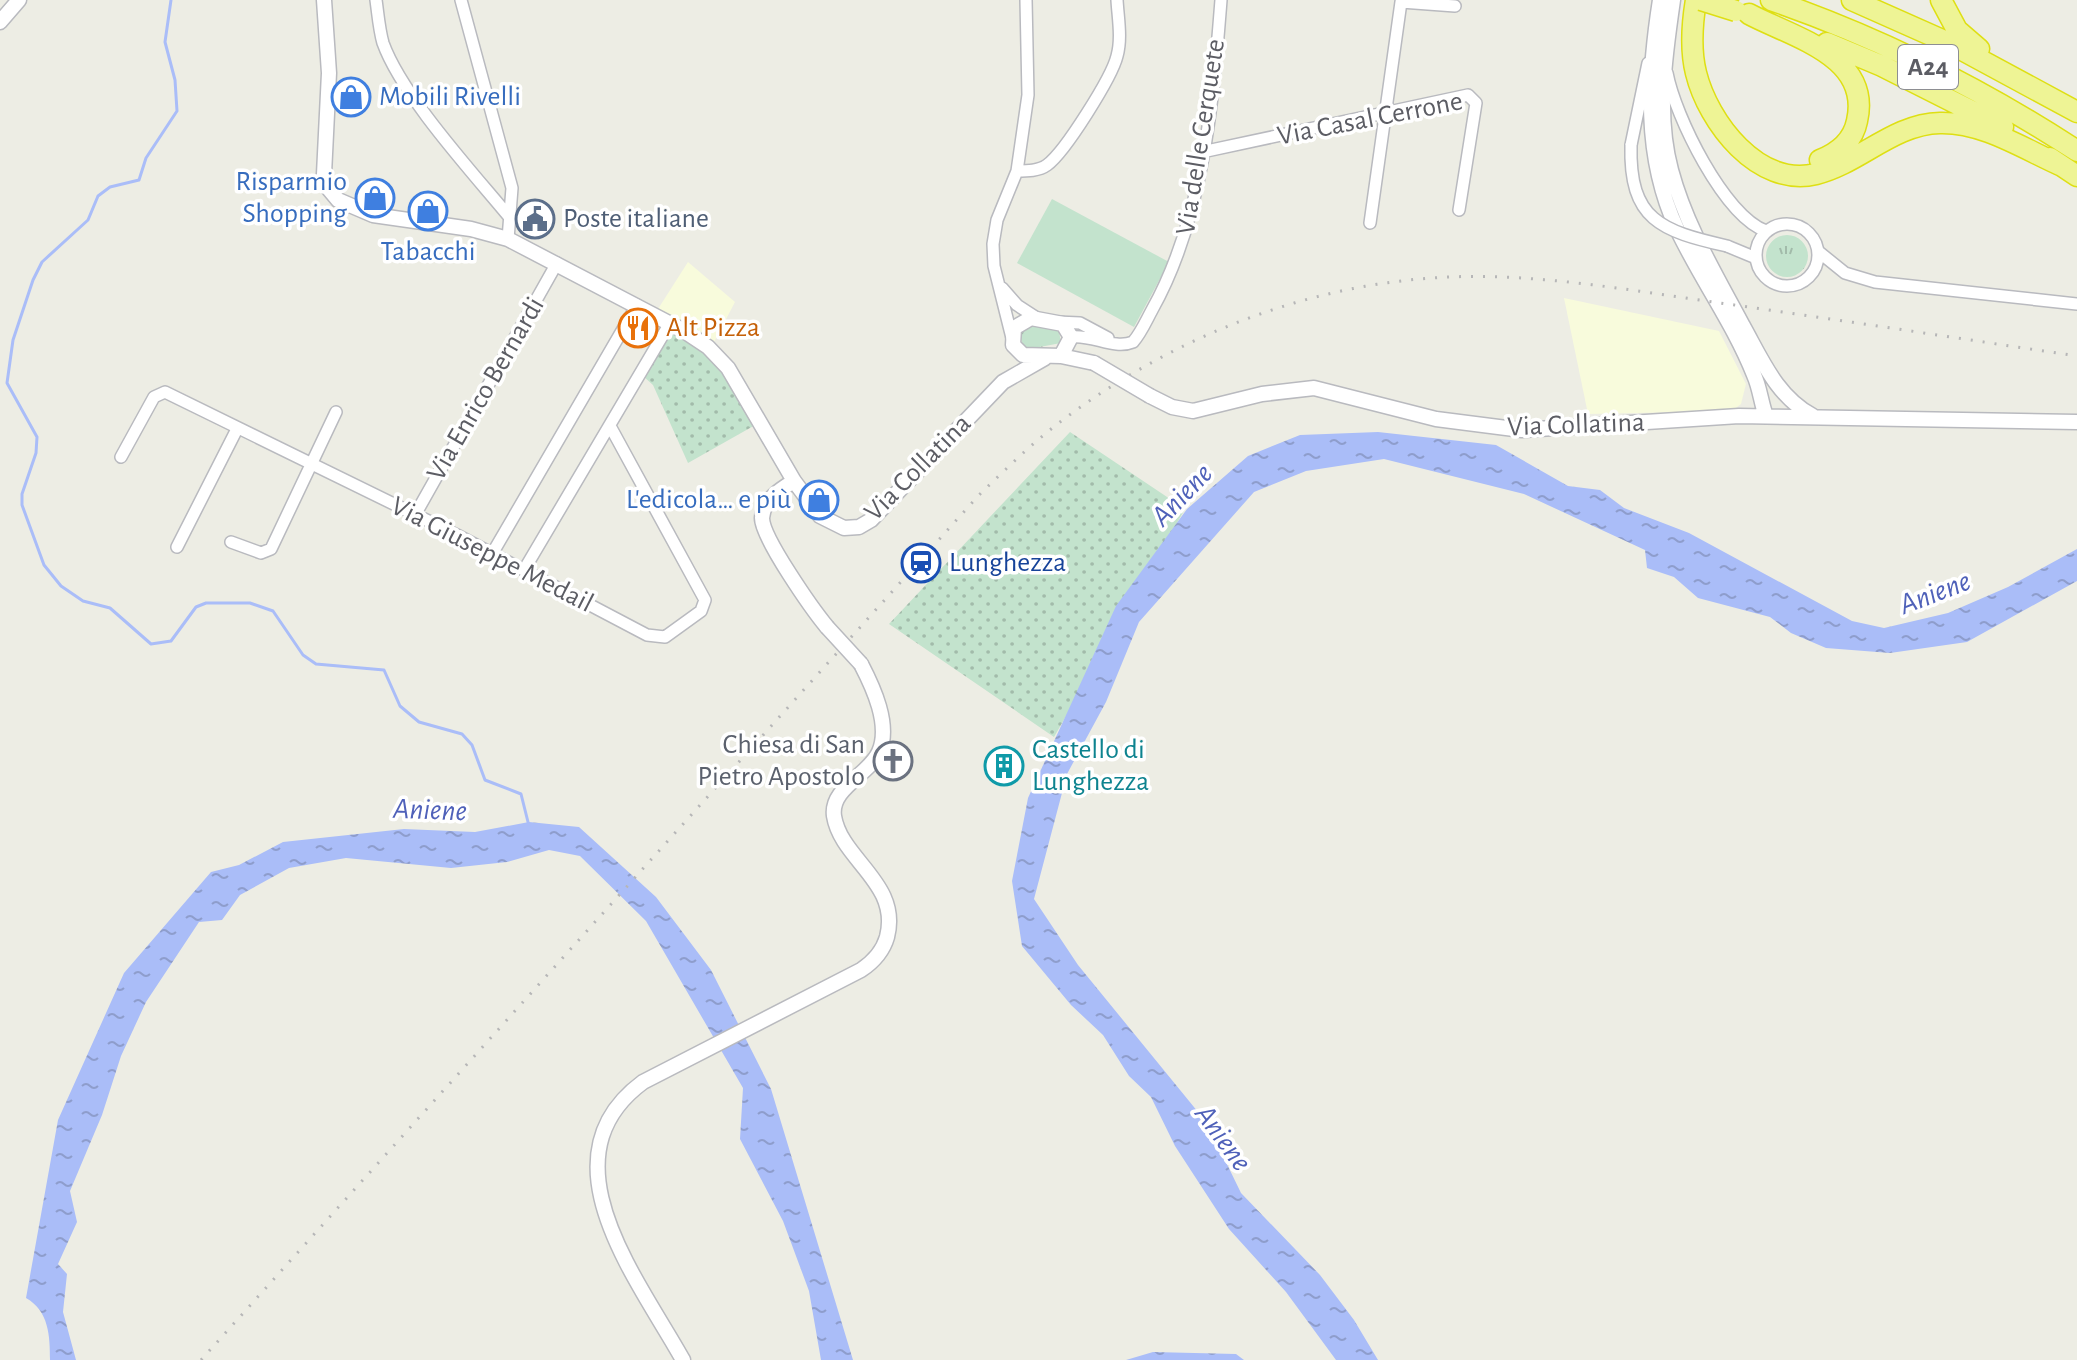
<svg xmlns="http://www.w3.org/2000/svg" width="2077" height="1360" font-family="'Alegreya Sans',sans-serif">
<style>
.commercial{fill:#f8fbdc}
.grass{fill:url(#grass-tufts)}
.park{fill:url(#park-dots)}
.pitch{fill:#c3e3cd}
.water{fill:url(#water-ripples)}
.lines{fill:none;stroke-linecap:round;stroke-linejoin:round}
.stream{stroke:#aabdf8;stroke-width:3}
.minor-casing{stroke:#b9babf;stroke-width:14}
.tertiary-casing{stroke:#b9babf;stroke-width:17}
.motorway-casing{stroke:#dedf13;stroke-width:23}
.minor{stroke:#fff;stroke-width:11}
.tertiary{stroke:#fff;stroke-width:14}
.motorway{stroke:#eef495;stroke-width:20}
.rail{stroke:#b6b6b7;stroke-width:3;stroke-dasharray:2 10;stroke-linecap:butt}
.minor-bridge-casing{stroke:#b9babf;stroke-width:14;stroke-linecap:butt}
.tertiary-bridge-casing{stroke:#b9babf;stroke-width:17;stroke-linecap:butt}
.motorway-bridge-casing{stroke:#dedf13;stroke-width:23;stroke-linecap:butt}
.minor-bridge{stroke:#fff;stroke-width:11}
.tertiary-bridge{stroke:#fff;stroke-width:14}
.motorway-bridge{stroke:#eef495;stroke-width:20}
.labels{text-anchor:middle;dominant-baseline:central;stroke-width:7;stroke-linejoin:round;paint-order:stroke}
.shield{fill:#fff;stroke:#8d8e92;stroke-width:2}
.shield-label{font-size:26px;font-weight:bold;fill:#5c5d64}
.shop-label{font-size:28px;fill:#366cbe;stroke:#fff;text-anchor:end}
.street-label{font-size:28px;fill:#5c5d64;stroke:#fff}
.service-label{font-size:28px;fill:#4e5e75;stroke:#fff;text-anchor:start}
.food-label{font-size:28px;fill:#c56008;stroke:#fff;text-anchor:start}
.transit-label{font-size:28px;fill:#164399;stroke:#fff;text-anchor:start}
.worship-label{font-size:28px;fill:#5b616d;stroke:#fff;text-anchor:end}
.culture-label{font-size:28px;fill:#0d838f;stroke:#fff;text-anchor:start}
.water-label{font-size:30px;font-style:italic;fill:#4f61b9;stroke:#fff}
</style>
<defs>
<pattern id="grass-tufts" width="24" height="20" patternUnits="userSpaceOnUse" patternTransform="scale(2)"><rect width="24" height="20" fill="#c3e3cd"/><path d="M3 7l-1-3M5 7V3M7 7l1-3M15 17l-1-3M17 17v-4M19 17l1-3" fill="none" stroke="#a2bbaa"/></pattern>
<pattern id="park-dots" width="8" height="8" patternUnits="userSpaceOnUse" patternTransform="scale(2)"><rect width="8" height="8" fill="#c3e3cd"/><path d="M2 2h.1M6 6h.1" fill="none" stroke="#a2bbaa" stroke-width="1.8" stroke-linecap="round"/></pattern>
<pattern id="water-ripples" width="26" height="14" patternUnits="userSpaceOnUse" patternTransform="scale(2)"><rect width="26" height="14" fill="#aabdf8"/><path d="M2 4q2-2 4 0t4 0M15 11q2-2 4 0t4 0" fill="none" stroke="#8e9dcc"/></pattern>
</defs>
<rect width="100%" height="100%" fill="#edede4"/>
<path class="commercial" d="M688,262L735,302L713,344L658,309Z
M1564,298L1719,331L1746,384L1741,404L1732,411L1588,414Z"/>
<path class="grass" d="M1766 256a21 21 0 1 1 42 0a21 21 0 1 1-42 0Z
M1033,325L1059,331L1061,343L1029,349L1023,346L1020,333Z"/>
<path class="park" d="M671,328L724,368L757,424L688,463L653,385L643,376Z
M1070,432L1185,509L1054,737L889,624Z"/>
<path class="pitch" d="M1052,199L1169,262L1134,327L1017,263Z"/>
<path class="water" d="M1378,432L1496,445L1568,486L1600,490L1624,508L1689,533L1852,621L1884,628L1948,613L2008,587L2077,549V581L1967,642L1890,653L1826,648L1791,633L1770,617L1698,598L1674,577L1647,568L1645,550L1524,494L1384,459L1306,471L1254,492L1139,622L1106,702L1067,774L1034,899L1078,965L1207,1123L1241,1193L1320,1275L1354,1320L1378,1360H1336L1286,1292L1229,1229L1175,1146L1151,1097L1129,1076L1103,1035L1071,1005L1022,946L1012,881L1028,798L1116,606L1187,509L1248,456L1300,435Z
M529,822L579,827L656,897L711,970L771,1089L853,1360H821L809,1291L783,1221L740,1139L743,1088L646,921L580,856L549,850L507,862L451,868L346,858L289,868L240,895L222,920L199,922L146,1002L121,1056L102,1115L70,1191L77,1222L58,1264L67,1274L63,1312L76,1360H50C50,1336 49,1311 26,1298L58,1120L124,973L211,872L239,865L283,842L404,829L475,832Z
M1153,1352L1236,1354L1244,1360H1126Z"/>
<g class="lines">
<path class="stream" d="M171,0L165,42L175,80L177,111L146,158L139,180L110,187L98,196L88,220L42,262L33,280L13,340L7,383L37,437L36,453L22,494V505L44,565L61,586L83,601L110,608L151,644L171,641L196,607L206,603H250L273,611L303,655L316,664L384,670L400,706L419,722L462,734L472,745L485,780L521,794L529,826"/>
<g class="minor-casing">
<path id="minor" d="M376,0C378,14 379,29 383,43C402,96 474,174 511,219
M461,0L512,188L508,239
M1667,73C1675,116 1724,216 1766,231
M1631,145L1648,63
M1202,152L1468,95L1476,103L1459,210
M1017,171L1028,95L1026,0
M1370,223L1401,2L1455,6
M1756 255a31 31 0 1 1 62 0a31 31 0 1 1-62 0Z
M1727,246L1756,258
M1819,252L1845,273L1875,282L2077,304
M1002,288L1017,305L1037,318
M1057,322L1080,323L1108,338
M1071,337C1092,334 1114,350 1133,342C1141,333 1146,321 1152,310C1203,219 1213,103 1221,0
M1012,338L994,266L993,244L997,220L1017,171C1027,171 1039,171 1047,165C1065,152 1112,77 1117,56C1122,38 1118,18 1117,0
M121,457L154,397L165,392L457,535L647,635L665,637L701,611L705,600L610,426
M415,515L557,263
M231,542L261,553L271,549L336,412
M177,547L237,429
M492,554L637,305
M524,570L670,323"/>
</g>
<g class="tertiary-casing">
<path id="tertiary" d="M324,0L329,73L324,174L328,188L338,200L373,215L471,229L508,239L684,331L708,347L728,368L794,481L820,516L844,528L859,527L871,520L1003,382L1045,358
M1660,0C1648,77 1643,156 1677,229C1700,278 1734,324 1754,375C1760,388 1761,403 1766,416
M1673,0C1665,55 1656,115 1671,170C1686,226 1716,275 1743,326C1762,360 1777,397 1813,416
M0,22L19,0
M1061,356L1071,337L1063,324L1031,318L1014,328L1013,345L1023,355L1061,356L1094,363
M1150,396L1172,407L1193,411L1262,394L1314,388L1436,419L1522,430L1739,416L2077,422
M794,481C781,489 763,500 762,518C762,538 813,610 827,627
M683,1360C638,1279 540,1158 643,1082L861,970C873,962 883,951 887,937C901,883 841,860 834,816C830,788 869,775 879,752C891,725 873,687 861,664"/>
</g>
<g class="motorway-casing">
<path id="motorway" d="M1696,0C1692,24 1690,49 1696,73C1708,122 1758,188 1816,174C1860,163 1893,124 1940,123C1983,122 2022,148 2060,165
M1771,0C1878,37 1982,89 2077,151
M1852,0L1951,44L2077,112
M1941,0L1957,30L1979,49
M1749,14C1792,37 1872,56 1857,121C1853,141 1838,153 1820,160
M1827,43L1882,66L2003,127
M2050,158L2077,176"/>
</g>
<use href="#minor" class="minor"/>
<use href="#tertiary" class="tertiary"/>
<use href="#motorway" class="motorway"/>
<path class="rail" d="M201,1360L979,495C1005,470 1031,444 1060,422C1187,326 1343,270 1503,277C1574,280 1643,292 1713,302C1834,319 1956,338 2077,356"/>
<g class="minor-bridge-casing">
<path id="minor-bridge" d="M1631,145C1629,220 1661,231 1727,246"/>
</g>
<g class="tertiary-bridge-casing">
<path id="tertiary-bridge" d="M1094,363L1150,396
M827,627L861,664"/>
</g>
<g class="motorway-bridge-casing">
<path id="motorway-bridge" d="M1701,0L1736,11"/>
</g>
<use href="#minor-bridge" class="minor-bridge"/>
<use href="#tertiary-bridge" class="tertiary-bridge"/>
<use href="#motorway-bridge" class="motorway-bridge"/>
</g>
<defs>
<g id="shop-ring" transform="scale(2)"><circle r="9.5" fill="#fff" stroke="#3f7fe0" stroke-width="1.5"/><path d="M-5-2.5h2.3a2.7 3.5 0 0 1 5.4 0H5L5.5 6h-11ZM-1.5-2.5h3a1.5 2.3 0 0 0-3 0Z" fill="#3f7fe0"/></g>
<g id="civic-ring" transform="scale(2)"><circle r="9.5" fill="#fff" stroke="#5c6f8a" stroke-width="1.5"/><path d="M-.6-6.5H3V-4.5H.6V-3L4-1V1h2V6H-6V1h2V-1L-.6-3ZM-1.2 2.5V6h2.4V2.5Z" fill="#5c6f8a"/></g>
<g id="restaurant-ring" transform="scale(2)"><circle r="9.5" fill="#fff" stroke="#e8710a" stroke-width="1.5"/><path d="M-5-6h1v4h1v-4h1v4h1v-4h1v5L-1.5 .5V6h-2V.5L-5-1ZM5-6V6H3V1.5H1.5Q1.5-4 5-6Z" fill="#e8710a"/></g>
<g id="station-ring" transform="scale(2)"><circle r="9.5" fill="#fff" stroke="#1a4fb4" stroke-width="1.5"/><path d="M-3-6H3Q5-6 5-4V2Q5 4 3 4L4.5 6H3L1.5 4h-3L-3 6H-4.5L-3 4Q-5 4-5 2V-4Q-5-6-3-6ZM-3.5-4v3h7v-3ZM-3.5 1v1.5H-2V1ZM2 1v1.5H3.5V1Z" fill="#1a4fb4"/></g>
<g id="church-ring" transform="scale(2)"><circle r="9.5" fill="#fff" stroke="#6b7280" stroke-width="1.5"/><path d="M-1.2-6h2.4v3.5h3.3v2.4h-3.3V6h-2.4V-.1h-3.3v-2.4h3.3Z" fill="#6b7280"/></g>
<g id="building-ring" transform="scale(2)"><circle r="9.5" fill="#fff" stroke="#0f9aa8" stroke-width="1.5"/><path d="M-4-6H4V6H1V3H-1V6H-4ZM-2.5-4.3h1.7v1.8h-1.7ZM.8-4.3h1.7v1.8H.8ZM-2.5-1h1.7V.8h-1.7ZM.8-1h1.7V.8H.8Z" fill="#0f9aa8"/></g>
</defs>
<g fill-rule="evenodd">
<use href="#shop-ring" x="351" y="97"/>
<use href="#shop-ring" x="375" y="198"/>
<use href="#shop-ring" x="428" y="211"/>
<use href="#civic-ring" x="535" y="219"/>
<use href="#restaurant-ring" x="638" y="328"/>
<use href="#shop-ring" x="819" y="500"/>
<use href="#station-ring" x="921" y="563"/>
<use href="#church-ring" x="893" y="761"/>
<use href="#building-ring" x="1004" y="766"/>
</g>
<g class="labels">
<rect class="shield" x="1898" y="45" width="60" height="44" rx="6"/>
<g class="shield-label">
<text x="1928" y="67">A24</text>
</g>
<g class="shop-label">
<text x="379" y="97" text-anchor="start">Mobili Rivelli</text>
<text x="347" y="182">Risparmio<tspan x="347" dy="32">Shopping</tspan></text>
<text x="428" y="252" text-anchor="middle">Tabacchi</text>
<text x="791" y="500">L'edicola… e più</text>
</g>
<g class="street-label">
<text transform="translate(1370 119) rotate(-11)">Via Casal Cerrone</text>
<text transform="translate(1201 137) rotate(-81)">Via delle Cerquete</text>
<text transform="translate(486 389) rotate(-60)">Via Enrico Bernardi</text>
<text transform="translate(1576 425) rotate(-2)">Via Collatina</text>
<text transform="translate(918 468) rotate(-45)">Via Collatina</text>
<text transform="translate(492 555) rotate(27)">Via Giuseppe Medail</text>
</g>
<g class="service-label">
<text x="563" y="219">Poste italiane</text>
</g>
<g class="food-label">
<text x="666" y="328">Alt Pizza</text>
</g>
<g class="transit-label">
<text x="949" y="563">Lunghezza</text>
</g>
<g class="worship-label">
<text x="865" y="745">Chiesa di San<tspan x="865" dy="32">Pietro Apostolo</tspan></text>
</g>
<g class="culture-label">
<text x="1032" y="750">Castello di<tspan x="1032" dy="32">Lunghezza</tspan></text>
</g>
<g class="water-label">
<text transform="translate(1182 495) rotate(-46)">Aniene</text>
<text transform="translate(1935 593) rotate(-21)">Aniene</text>
<text transform="translate(430 810) rotate(2)">Aniene</text>
<text transform="translate(1223 1138) rotate(54)">Aniene</text>
</g>
</g>
</svg>
